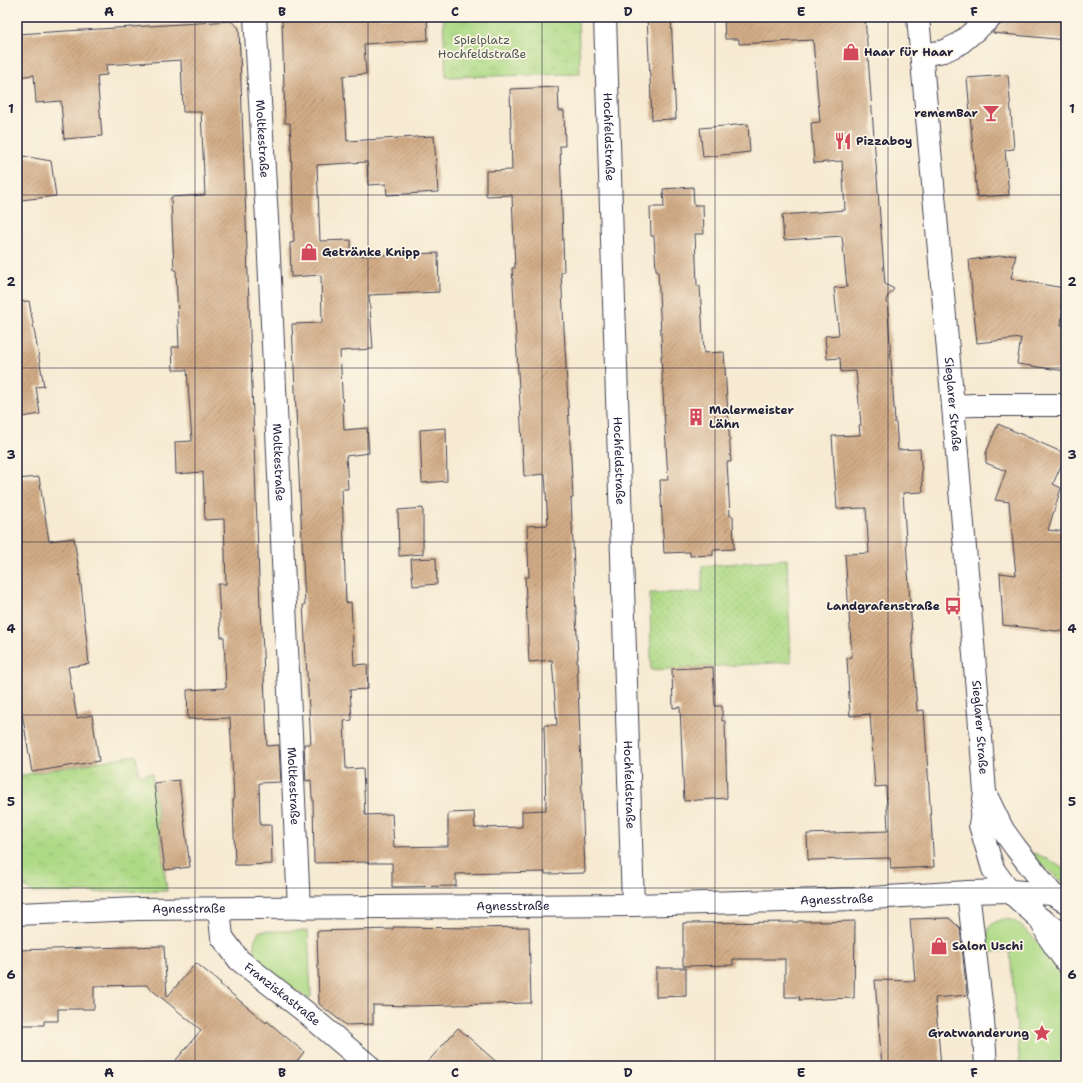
<svg xmlns="http://www.w3.org/2000/svg" width="1083" height="1083" font-family="'Shantell Sans',sans-serif">
<style>
.grass{fill:#aeda86;stroke:#687e60}
.park{fill:url(#park-crowns);stroke:#687e60}
.garden{fill:url(#garden-dots);stroke:#687e60}
.building{fill:url(#building-hatch)}
.lines{fill:none;stroke-linecap:round;stroke-linejoin:round}
.minor-casing{stroke:#424052;stroke-width:24}
.minor{stroke:#fff;stroke-width:22}
.grid{fill:none;stroke:#22223b;stroke-width:1;stroke-opacity:0.55}
.labels{text-anchor:middle;dominant-baseline:central;stroke-width:3.5;stroke-linejoin:round;paint-order:stroke}
.park-label{font-size:12px;fill:#4c5952;stroke:#fcf5e5}
.poi-label{font-size:12px;font-weight:bold;fill:#22223b;stroke:#fcf5e5;text-anchor:start}
.street-label{font-size:12px;fill:#22223b;stroke:#fcf5e5}
.neatline{fill:none;stroke:#22223b;stroke-width:1.5}
.grid-label{font-size:13px;text-anchor:middle;font-weight:bold;fill:#22223b}
</style>
<defs>
<pattern id="park-crowns" width="20" height="18" patternUnits="userSpaceOnUse"><rect width="20" height="18" fill="#aeda86"/><path d="M2 6a3 3 0 1 1 6 0M12 15a3 3 0 1 1 6 0" fill="none" stroke="#95bb75"/></pattern>
<pattern id="garden-dots" width="8" height="8" patternUnits="userSpaceOnUse"><rect width="8" height="8" fill="#aeda86"/><path d="M2 2h.1M6 6h.1" fill="none" stroke="#95bb75" stroke-width="1.8" stroke-linecap="round"/></pattern>
<pattern id="building-hatch" width="6" height="6" patternUnits="userSpaceOnUse"><rect width="6" height="6" fill="#d2ac86"/><path d="M-1 1l2-2M0 6l6-6M5 7l2-2" fill="none" stroke="#aa8c6f"/></pattern>
</defs>
<rect width="100%" height="100%" fill="#fcf5e5"/>
<filter id="ink" filterUnits="userSpaceOnUse"><feTurbulence type="fractalNoise" baseFrequency=".025" numOctaves="2"/><feDisplacementMap in="SourceGraphic" scale="8" xChannelSelector="R" yChannelSelector="G"/><feConvolveMatrix kernelMatrix="1 2 1 2 8 2 1 2 1" color-interpolation-filters="sRGB"/></filter>
<filter id="wash" filterUnits="userSpaceOnUse"><feTurbulence type="fractalNoise" baseFrequency=".012" numOctaves="4" result="noise"/><feDisplacementMap in="SourceGraphic" scale="16" xChannelSelector="R" yChannelSelector="G"/><feGaussianBlur stdDeviation="0.9" result="paint"/><feColorMatrix in="noise" values="0 0 0 0 0 0 0 0 0 0 0 0 0 0 0 0 0 1.4 0 .05"/><feComposite in="paint" operator="in"/></filter>
<g filter="url(#wash)">
<rect width="100%" height="100%" fill="#f6ead2"/>
<path class="grass" d="M1032,853C1039,853 1058,866 1066,870V884L1041,865Z
M1004,919C1008,919 1012,920 1016,922C1024,927 1043,947 1049,956C1057,966 1062,978 1066,990V1066H1020L1010,951L988,952C987,936 984,923 1004,919Z
M260,931H308L311,997L306,998C294,989 262,967 256,955C252,946 254,938 260,931Z"/>
<path class="park" d="M443,17H578L580,74L446,77Z
M136,755L139,775L152,773L167,891L33,893L23,886L17,849V776Z"/>
<path class="garden" d="M787,559L791,662L651,670L650,593L702,592V566Z"/>
<g id="blocks">
<path class="building" d="M319,17H427L428,40L364,44L366,74L343,76L347,141L434,136L438,192L387,195L386,184L368,185L367,162L317,165L320,241L351,240V256L438,253L439,292L369,295L373,349L340,351L344,430L367,428L369,453L346,456L348,489H342L346,603L351,602L354,665L367,664L368,689L350,690L352,720L344,721L346,769L363,768L365,815L392,814L394,847L448,846V813L474,812L475,828L522,827V811L546,810L544,725H557L552,660L529,662L525,577H529L527,526L548,525L545,474L524,476L512,268H515L512,195L486,196V171L512,170L510,89L558,87L559,111H564L565,146H560L564,272H561L573,498H571L578,659H577L585,873L545,874V872L456,874V886L392,887V863H369V862L314,863L313,798H312L311,780L306,781L304,744H311L303,605H305L292,324L322,323L321,275L291,277L290,243L294,242L291,142L290,123H285L282,18Z
M647,17H671L676,119L652,120Z
M724,17H865L885,284L894,289L887,297L895,423H896L898,450L920,449L923,492L903,493L917,711L924,710L934,867L891,869L890,858L808,860L807,834L888,831L886,786L875,787L870,714L850,716L847,658L852,657L845,554L869,553L866,508L837,509L832,436L860,435L859,425H861L856,371L841,372L840,358L827,359L825,336L839,335L834,288L847,287L842,236L784,240L782,215L845,210L842,161L814,163L811,123L820,122L813,40L739,44V39H725Z
M1003,17H1066V40L993,33V31L1003,22Z
M231,21L239,28L260,607H261L267,746L279,745L281,782L259,783L260,825H271L272,864L247,865H235L233,800H234L230,718L188,719L187,690L226,688L224,637H221L218,584H226L224,519L205,520L203,472L176,474L175,442L192,441L187,370H173L172,347H179L176,270H174L171,197L205,195L201,112H183L181,60L106,65L107,75L97,76L102,136L64,139L61,101L36,103L34,75L17,77V34Z
M1008,75L1014,149L1005,150L1009,195L977,197L967,78Z
M748,124L750,152L703,157L700,128Z
M17,155L51,161L56,196L21,200L17,178Z
M693,187L694,205H703L704,234H695L697,286H700L704,353L724,352L731,462H727L730,516H733L734,549L713,550V555L690,556V552L664,553L660,480H668L661,356H662L658,270H656L654,236H651L650,207H664L663,189Z
M1016,254L1011,279L1064,288L1061,307L1063,308L1061,325H1066V371L1017,364L1021,338L977,343L969,260Z
M29,301L44,386L36,387L40,414L17,418V302Z
M998,424L1066,454L1053,484L1061,488L1048,530L1066,532V632L1003,625L1000,573L1016,575L1009,502L995,500L1006,471L986,463V453Z
M446,428L447,481L422,483L420,430Z
M39,477L49,541L74,538L81,584L89,664L68,667L77,718L92,715L99,761L32,772L22,713H17V479Z
M423,508V554L399,556L398,510Z
M436,558L437,584L413,586L411,559Z
M713,667L715,706H722V721H725L727,798L684,801L680,707L673,708L672,669Z
M179,780L190,867L165,870L154,783Z
M949,918L960,928L967,995L935,998L941,1066H882L875,980L915,981L910,919Z
M798,921H820V922L855,921L854,998L799,1000L800,997H785V959H733V965L683,966V923L798,922Z
M393,927L475,928L529,927L531,1003L413,1006L373,1005V1024L346,1025L319,1004L317,931L393,929Z
M164,946L167,997L196,963L221,983L220,984L266,1023L267,1021L304,1052L293,1066H171L201,1030L146,985L94,986V1009H58V1021H44V1025H20V985H17V950Z
M656,968H686V996L656,997Z
M458,1028L501,1066H424Z"/>
</g>
</g>
<g filter="url(#ink)">
<use href="#blocks" fill-opacity="0" stroke="#424052" stroke-width="1"/>
<g class="lines">
<g class="minor-casing">
<g id="minor">
<path id="s1" d="M255,17L268,236L299,908"/>
<path id="s2" d="M605,17L633,905"/>
<path id="s3" d="M918,17L953,406L981,738L985,793L980,825L993,869L1009,891L1038,917L1066,936"/>
<path d="M922,55L944,51L959,44L991,17"/>
<path d="M953,406L974,405H1066"/>
<path d="M985,793L1003,830L1016,848L1052,894L1066,902"/>
<path d="M968,892L983,1020L986,1066"/>
<path id="s4" d="M219,909L222,937L239,960L303,1010L369,1066"/>
<path id="s5" d="M17,914L138,909L633,905L855,899L968,892L1009,891L1052,894"/>
<path d="M1041,921L1050,939L1066,962"/>
</g>
</g>
<use href="#minor" class="minor"/>
</g>
</g>
<path class="grid" d="M195,17V1066M368,17V1066M542,17V1066M715,17V1066M888,17V1066M17,195H1066M17,368H1066M17,542H1066M17,715H1066M17,888H1066"/>
<defs>
<g id="shop-bare" transform="scale(1.38)"><path d="M-5-2.5h2.3a2.7 3.5 0 0 1 5.4 0H5L5.5 6h-11ZM-1.5-2.5h3a1.5 2.3 0 0 0-3 0Z" fill="#d1495b" stroke="#fcf5e5" stroke-width="2.5" paint-order="stroke"/></g>
<g id="bar-bare" transform="scale(1.38)"><path d="M-6-5H6L.8 .8V4.5H3.5V6h-7V4.5H-.8V.8Z" fill="#d1495b" stroke="#fcf5e5" stroke-width="2.5" paint-order="stroke"/></g>
<g id="restaurant-bare" transform="scale(1.38)"><path d="M-5-6h1v4h1v-4h1v4h1v-4h1v5L-1.5 .5V6h-2V.5L-5-1ZM5-6V6H3V1.5H1.5Q1.5-4 5-6Z" fill="#d1495b" stroke="#fcf5e5" stroke-width="2.5" paint-order="stroke"/></g>
<g id="building-bare" transform="scale(1.38)"><path d="M-4-6H4V6H1V3H-1V6H-4ZM-2.5-4.3h1.7v1.8h-1.7ZM.8-4.3h1.7v1.8H.8ZM-2.5-1h1.7V.8h-1.7ZM.8-1h1.7V.8H.8Z" fill="#d1495b" stroke="#fcf5e5" stroke-width="2.5" paint-order="stroke"/></g>
<g id="bus-bare" transform="scale(1.38)"><path d="M-5-6H5V4H4V6H2V4H-2V6H-4V4H-5ZM-3.5-4V0h7V-4ZM-3.5 1.2v1.5H-2V1.2ZM2 1.2v1.5H3.5V1.2Z" fill="#d1495b" stroke="#fcf5e5" stroke-width="2.5" paint-order="stroke"/></g>
<g id="sight-bare" transform="scale(1.38)"><path d="M0-6L1.8-2.2L6-1.7L2.9 1.2L3.7 5.4L0 3.3L-3.7 5.4L-2.9 1.2L-6-1.7L-1.8-2.2Z" fill="#d1495b" stroke="#fcf5e5" stroke-width="2.5" paint-order="stroke"/></g>
</defs>
<g fill-rule="evenodd">
<use href="#shop-bare" x="851" y="52"/>
<use href="#bar-bare" x="991" y="113"/>
<use href="#restaurant-bare" x="843" y="141"/>
<use href="#shop-bare" x="309" y="252"/>
<use href="#building-bare" x="696" y="417"/>
<use href="#bus-bare" x="953" y="606"/>
<use href="#shop-bare" x="939" y="946"/>
<use href="#sight-bare" x="1042" y="1033"/>
</g>
<g class="labels">
<g class="park-label">
<text x="482" y="40">Spielplatz<tspan x="482" dy="14">Hochfeldstraße</tspan></text>
</g>
<g class="poi-label">
<text x="864" y="52">Haar für Haar</text>
<text x="978" y="113" text-anchor="end">rememBar</text>
<text x="856" y="141">Pizzaboy</text>
<text x="322" y="252">Getränke Knipp</text>
<text x="709" y="410">Malermeister<tspan x="709" dy="14">Lähn</tspan></text>
<text x="940" y="606" text-anchor="end">Landgrafenstraße</text>
<text x="952" y="946">Salon Uschi</text>
<text x="1029" y="1033" text-anchor="end">Gratwanderung</text>
</g>
<g class="street-label">
<text stroke="none"><textPath href="#s2" startOffset="120">Hochfeldstraße</textPath></text>
<text stroke="none"><textPath href="#s1" startOffset="122">Moltkestraße</textPath></text>
<text stroke="none"><textPath href="#s3" startOffset="389">Sieglarer Straße</textPath></text>
<text stroke="none"><textPath href="#s2" startOffset="444">Hochfeldstraße</textPath></text>
<text stroke="none"><textPath href="#s1" startOffset="446">Moltkestraße</textPath></text>
<text stroke="none"><textPath href="#s3" startOffset="713">Sieglarer Straße</textPath></text>
<text stroke="none"><textPath href="#s2" startOffset="768">Hochfeldstraße</textPath></text>
<text stroke="none"><textPath href="#s1" startOffset="770">Moltkestraße</textPath></text>
<text stroke="none"><textPath href="#s5" startOffset="820">Agnesstraße</textPath></text>
<text stroke="none"><textPath href="#s5" startOffset="496">Agnesstraße</textPath></text>
<text stroke="none"><textPath href="#s5" startOffset="172">Agnesstraße</textPath></text>
<text stroke="none"><textPath href="#s4" startOffset="112">Franziskastraße</textPath></text>
</g>
</g>
<rect width="1083" height="1083" fill="none" stroke="#fcf5e5" stroke-width="44"/>
<rect x="22" y="22" width="1039" height="1039" class="neatline"/>
<g class="grid-label">
<text x="109" y="16">A</text>
<text x="282" y="16">B</text>
<text x="455" y="16">C</text>
<text x="628" y="16">D</text>
<text x="801" y="16">E</text>
<text x="974" y="16">F</text>
<text x="11" y="113">1</text>
<text x="1072" y="113">1</text>
<text x="11" y="286">2</text>
<text x="1072" y="286">2</text>
<text x="11" y="459">3</text>
<text x="1072" y="459">3</text>
<text x="11" y="633">4</text>
<text x="1072" y="633">4</text>
<text x="11" y="806">5</text>
<text x="1072" y="806">5</text>
<text x="11" y="979">6</text>
<text x="1072" y="979">6</text>
<text x="109" y="1077">A</text>
<text x="282" y="1077">B</text>
<text x="455" y="1077">C</text>
<text x="628" y="1077">D</text>
<text x="801" y="1077">E</text>
<text x="974" y="1077">F</text>
</g>
</svg>
